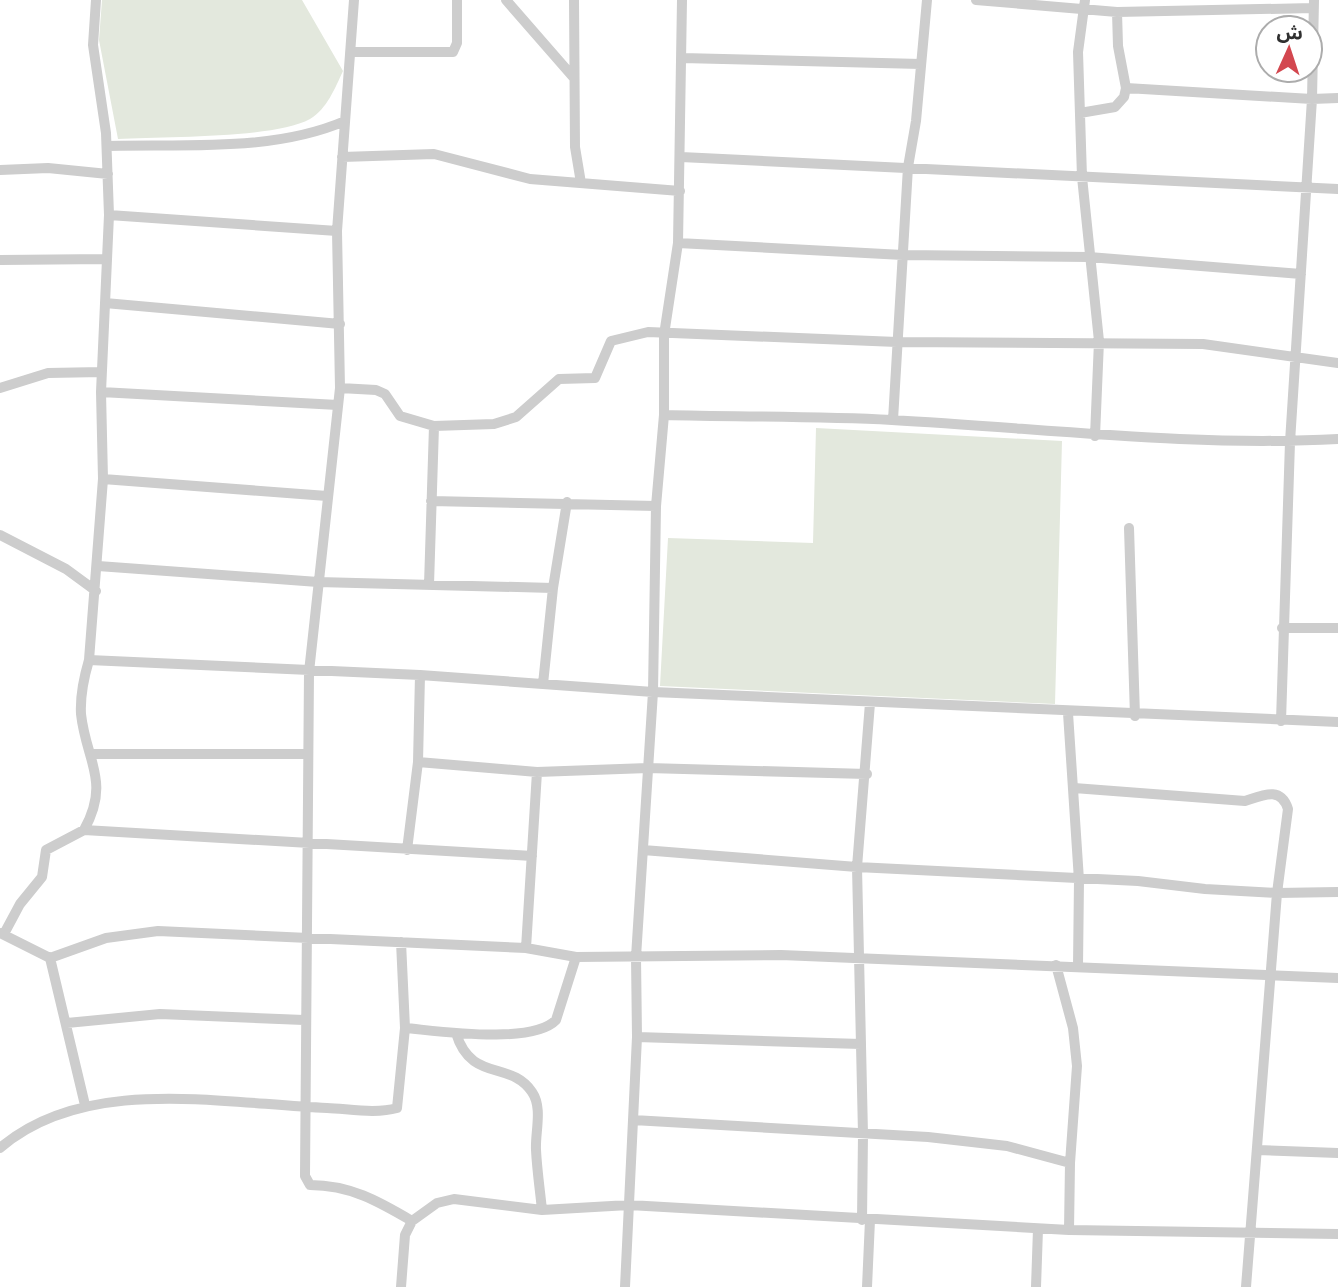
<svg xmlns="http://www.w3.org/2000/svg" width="1338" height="1287" font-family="'IBM Plex Sans','Noto Sans Arabic',sans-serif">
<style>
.green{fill:#e3e8dd}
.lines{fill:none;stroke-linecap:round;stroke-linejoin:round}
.minor{stroke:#cdcdcd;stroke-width:10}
</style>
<rect width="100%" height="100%" fill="#fff"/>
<path class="green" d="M102,0H302L343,71C335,88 327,109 310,119C273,139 164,136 118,139L99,40Z
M816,428L1062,441L1055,704L660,686L668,538L813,543Z"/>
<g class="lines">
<path class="minor" d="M354,0L337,231L340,388L309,672L305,1176L310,1185C350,1185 378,1201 412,1221
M506,0L574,78
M574,0L575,147L581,183
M976,0L1117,12L1313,8
M1085,0L1078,52L1082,177L1099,341L1095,436
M352,52H453L457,43V0
M682,58L921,64
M1126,88L1312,99L1338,98
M1080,113L1115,107L1124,97L1126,88L1118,46L1117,12
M107,146C185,144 273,152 345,121
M342,157L434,154L530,179L680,191
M681,157L1338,189
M0,170L48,168L108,174
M109,215L337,231
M678,243L903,255L1089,257L1301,274
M0,260L107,259
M105,303L340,324
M0,388L48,373L102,372
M340,388L376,390L385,394L400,416L434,426L494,424L516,417L559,379L595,378L611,341L648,332L897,342L1203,344L1338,363
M101,392L338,405
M664,415C740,417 816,416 892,420C1041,428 1189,447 1338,439
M893,420L908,167L916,121L927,0
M103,479L327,496
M431,501L656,506
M1129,528L1135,716
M0,535L66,569L96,591
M98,566L318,582L553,588
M429,585L434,426
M1282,628H1338
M89,660L420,675L653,692L1338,722
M543,684L553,588L567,502
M1068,713L1079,880L1078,966
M1281,721L1290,442L1312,99L1314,0
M90,754H308
M418,762L537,772L648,768L867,774
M84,830C111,781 86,761 81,714C80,696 84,677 89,660L103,479L101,392L109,215L106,133L93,45L96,0
M407,850L418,762L420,675
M643,850L857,867L1138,881L1205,889L1277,893L1288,809C1281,786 1263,795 1245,801L1074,788
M0,933L50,958L85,1105
M4,934L20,904L42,877L46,850L84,830L532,856
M526,948L537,772
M50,958L106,938L158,931L526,948L576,957L781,955L1338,978
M1056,965L1073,1028L1077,1066L1070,1163L1069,1230
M67,1023L160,1014L304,1020
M405,1028C439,1031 532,1045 556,1020L576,957
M456,1033C471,1083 511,1060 532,1092C543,1108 535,1132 536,1150C537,1170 540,1190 542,1210
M637,1037L861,1044
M633,1120L928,1137L1007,1146L1070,1163
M0,1148C86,1074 224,1104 327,1108C350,1109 376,1114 397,1108L405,1028L401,942
M1257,1150L1338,1153
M862,1220L863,1134L857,867L870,703
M401,1287L405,1235L412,1221L437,1203L454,1199L542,1210L629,1205L1069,1230L1338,1234
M625,1287L637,1037L636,957L653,692L656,506L664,415V335L678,243L682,0
M867,1287L870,1220
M1036,1287L1038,1229
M1246,1287L1277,893L1338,892"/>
</g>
<g transform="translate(1289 49) rotate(3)"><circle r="33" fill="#ffffff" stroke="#acacac" stroke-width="2"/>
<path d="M0-5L12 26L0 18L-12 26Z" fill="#d3474f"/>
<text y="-10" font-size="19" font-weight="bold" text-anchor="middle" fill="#303030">ش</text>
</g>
</svg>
